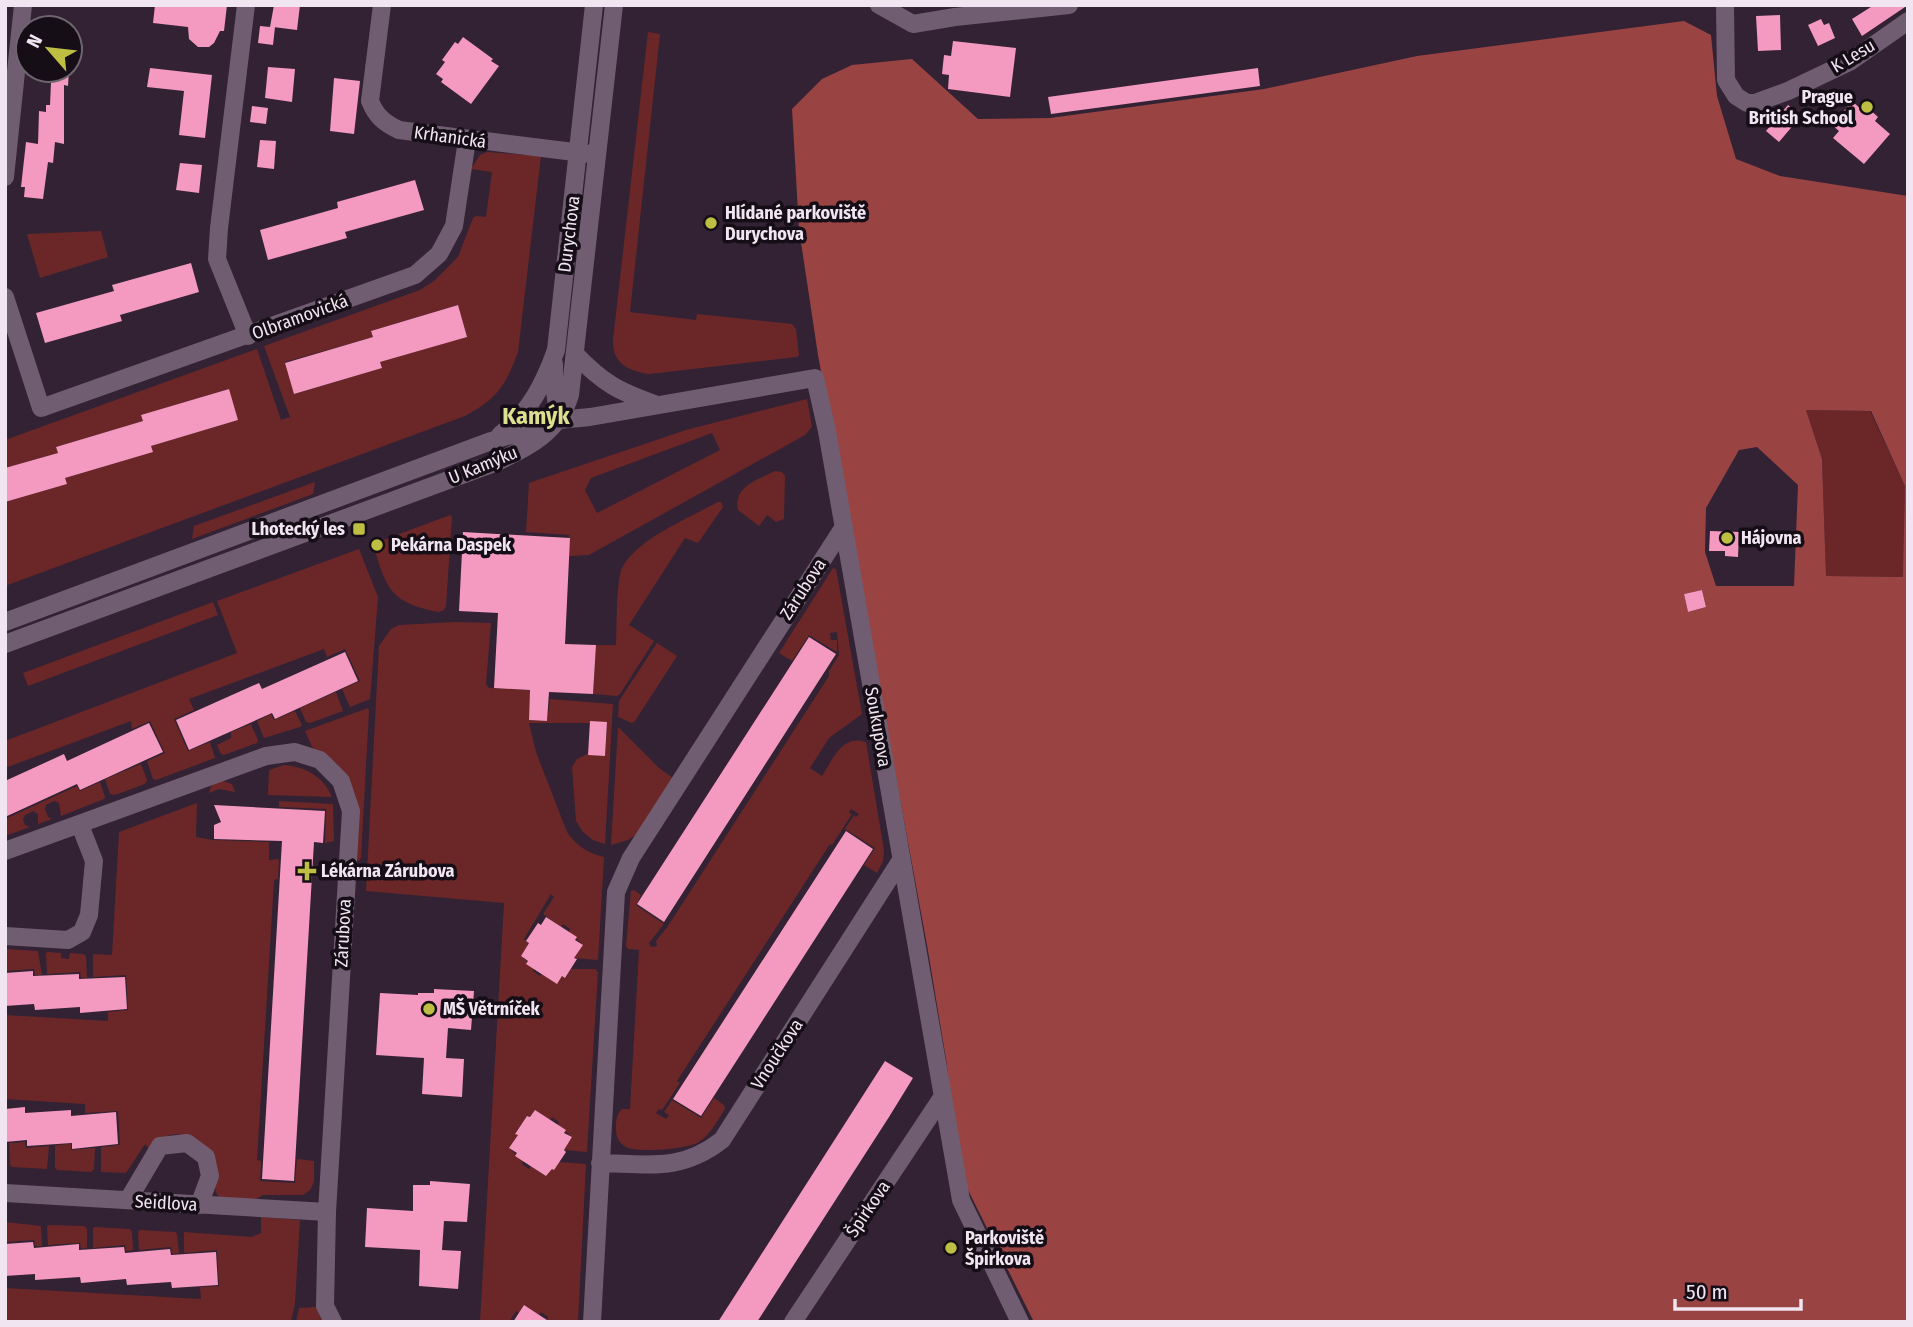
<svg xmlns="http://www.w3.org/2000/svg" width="1913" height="1327" font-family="'Fira Sans Condensed',sans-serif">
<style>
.green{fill:#6b2728;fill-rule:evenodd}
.forest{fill:#9a4343;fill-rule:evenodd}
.building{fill:#f499bf}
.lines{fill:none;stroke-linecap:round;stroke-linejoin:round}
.minor{stroke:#705d71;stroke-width:18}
.poi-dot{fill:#bebf42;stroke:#160e16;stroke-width:2.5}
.labels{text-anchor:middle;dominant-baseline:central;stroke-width:7;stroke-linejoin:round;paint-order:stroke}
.street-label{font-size:18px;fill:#f0e5f1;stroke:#160e16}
.poi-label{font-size:18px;font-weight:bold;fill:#f0e5f1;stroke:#160e16;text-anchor:start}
.district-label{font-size:24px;font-weight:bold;fill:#dddf90;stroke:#160e16}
</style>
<rect width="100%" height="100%" fill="#322234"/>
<path class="green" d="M648,32L660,34L630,312L696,320L697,314L792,324L796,329L799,355L797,357L649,374C628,371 612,363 613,340Z
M487,152L541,156L518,352C506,385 497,399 465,416L5,586V502L66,484L65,478L152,452L151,446L238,420L228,389L142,415L143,421L56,447L58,453L5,468V440L257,349L281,420L290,417L264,346L420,290L434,281L458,257L473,218L476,216L486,217L492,172L471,169L480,155ZM457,305L466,337L380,362L381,368L295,394L285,362L373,337L371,331Z
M101,231L108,257L40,278L27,234Z
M807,399L812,427L805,435L589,555L569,556V535L526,532L529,483L686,430ZM712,433L720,450L597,513L585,490L591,478Z
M1806,410L1870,411L1905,486L1904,577L1826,576L1822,459Z
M775,471L782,472L785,476L784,519L776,522L767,515L759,526L738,510C733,486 758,480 775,471Z
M315,482L313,494L192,539L194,526Z
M718,502H721L723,507L698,543L685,538L629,625L654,641L620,694L617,696L593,694L596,645H616C617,622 616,597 620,574C627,543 691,517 718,502Z
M450,515L452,517L446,606L444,610L439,612C390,603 386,588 373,544Z
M359,549L378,597L370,699L350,707L342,689L360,681L345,649L327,657L324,649L189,699L194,710L174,719L188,751L210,742L215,758L156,780L153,779L147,761L165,753L150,721L132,729L131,721L5,768V741L237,653L217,601Z
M833,568L836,569L862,714L829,738L810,768L822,776C834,758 842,734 866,742L884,850L883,861L877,873L864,865L875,848L845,829L854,815L856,817L859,814L851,809L849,813L852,814L832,845L830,844L677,1081L680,1083L662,1110L659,1109L656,1113L666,1119L669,1115L664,1112L672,1100L701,1118L714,1098L724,1105L725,1109C717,1121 710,1136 697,1143C685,1149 638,1153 626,1147C619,1143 616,1137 616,1129C616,1121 616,1115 622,1109H630L639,950L628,949L626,946L631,891L634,890L641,895L636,905L664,924L649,943L651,947L657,946L656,941L668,926L829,676V671L839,655L837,632L830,633L831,640H837V652L809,635L792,661L779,653Z
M213,602L218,615L28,686L23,673Z
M455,622L491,623L486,684L489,688L530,690L529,720L547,721L550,699L613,704L605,844L593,840L583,832L576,821L572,767L577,759L587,754L605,756L607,723H529L536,752L567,832C577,846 587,853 604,857L598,960L574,958L582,944L569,932L570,929L563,924L561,927L543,914L554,897L551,894L524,939L529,943L521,956L534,968L533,971L540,976L542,974L557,983L562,976L566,977L571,969H595L598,972L587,1152L564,1150L572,1137L558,1125L559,1122L552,1117L550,1120L535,1110L530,1117L527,1116L515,1133L518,1135L509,1148L523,1161L522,1164L529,1169L531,1166L546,1176L559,1162L586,1164L578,1322H550L547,1320L548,1317L541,1312L539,1315L524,1305L519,1313L516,1311L509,1322H480L504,903L366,891L379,646L391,629L399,625Z
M657,643L677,656L635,721L632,723L618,717L619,701Z
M336,692L343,711L310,723L306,722L300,708Z
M368,708L369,711L361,858L359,861L355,860L348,778L337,764L312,747L305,731Z
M295,711L302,725L300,727L264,738L257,721L271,714L274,720Z
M251,724L258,740L257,743L224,755L221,754L217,745L231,738V732Z
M618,727L659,768L673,778L637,834L628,840L611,845Z
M141,764L147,780L145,784L115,795L110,794L105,779Z
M284,765C306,767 323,776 332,797L268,795L269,770Z
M219,780L232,784L235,792L219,789L209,793L211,786Z
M100,782L105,797L104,799L61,816L59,803L54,801L46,805L45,809L48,817L52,819L38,824V814L33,811L25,815L23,819L25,825L30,827L5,836V819L77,786L80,791Z
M279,801L333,804L334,841L325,843L326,809L279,807Z
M197,803L196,837L213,840L269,842V860L279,859L278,879L274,880L257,1160L261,1161L260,1181L295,1183L297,1159L314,1161V1182L310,1190L303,1195H263L254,1200L219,1197C213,1190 216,1184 216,1176C215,1156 203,1139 184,1135C169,1132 158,1139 149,1149L145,1144L126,1173L101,1172V1147L120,1145L118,1111L85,1113V1104L5,1099V1015L108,1021V1012L128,1010L126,975L93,977V954L112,955L119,832Z
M5,949L38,951L42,975H35L34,969L5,971Z
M48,952L61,953V958L69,959L70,953L83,954L86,956L87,978H81L80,972L47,974L46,953Z
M25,1142L26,1148L49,1146L47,1169L12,1167L10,1165L9,1143Z
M71,1144V1150L95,1148L94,1169L91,1172L57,1170L55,1167V1145Z
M261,1217L300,1220L295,1303L291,1322H5V1288L201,1299L200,1287L219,1286L217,1250L184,1253V1232L252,1237L261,1233Z
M5,1222L41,1226L42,1246H35L34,1240L5,1242Z
M49,1225L84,1226L87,1229V1248L81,1249L80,1243L48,1245L47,1227Z
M94,1227L130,1229L132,1232L133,1250L126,1251L125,1245L93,1248V1229Z
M140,1230L175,1232L177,1234L179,1253L172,1254L171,1247L139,1250L138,1232Z
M316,1307L322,1322H296L299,1308Z"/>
<path class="forest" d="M1684,21L1711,35L1717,96L1736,159L1780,176L1908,196V1322H1034L962,1178L946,1059L927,945L818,355L799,229L792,109L822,79L852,65L912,59L978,119L1050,118L1264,89L1417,56ZM1806,410L1871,411L1905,486L1903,577L1826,576L1822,459ZM1757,447L1798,485L1794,586H1716L1705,552L1706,508L1739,450ZM1702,590L1706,607L1688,612L1684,594Z"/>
<path class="building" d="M155,5H227L224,31H220L214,43L209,47H198L189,39L188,27L153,23Z
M274,5H300L297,30L273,27H275L273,45L258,43L260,26L270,27Z
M1874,5H1908L1862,36L1852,19Z
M1780,15L1781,50L1758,51L1756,16Z
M1821,19L1824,25L1829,23L1835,38L1818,46L1808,25Z
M463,37L493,59L491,61L499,66L471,104L441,82L443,79L436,74L445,62L442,60L455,42L458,44Z
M953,41L1016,48L1010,97L948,89L949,75L942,74L944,55L951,56Z
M268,67L295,69L292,102L265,98Z
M150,68L212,75L205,138L179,135L184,91L147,87Z
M1258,68L1260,86L1051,114L1048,97Z
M28,70H69L68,86L64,85V144L55,142L53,163L48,162L43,199L24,197L25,187H21L26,142L38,144L39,111L46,112V105H50L51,82L27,75Z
M334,78L360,81L354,134L330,131Z
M1852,101L1862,110L1866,106L1878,117L1875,121L1890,134L1864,164L1833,138L1839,131L1832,125Z
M1788,105L1801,116L1779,142L1766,131Z
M252,106L268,108L266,124L250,122Z
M260,140L276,141L274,169L257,167Z
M180,163L202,165L199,193L176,190Z
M415,180L424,210L345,232L347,238L268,260L260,230L338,208L337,202Z
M191,263L199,292L120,315L122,321L45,343L36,313L114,291L112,285Z
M458,305L467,337L380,362L382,368L294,394L285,363L373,337L371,331Z
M229,389L238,420L151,446L153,452L65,478L67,484L5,502V468L58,453L56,447L143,421L141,415Z
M1710,531L1739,532L1738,557L1725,556V551H1709Z
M463,532L570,538L565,644L596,645L593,694L549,692L547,721L529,720L530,690L494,688L498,613L459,611Z
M1702,590L1706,607L1688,612L1684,594Z
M809,637L836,654L664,922L637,904Z
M345,652L358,681L275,719L272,713L189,750L176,720L259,683L262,689Z
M590,721L607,722L605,756L588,755Z
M149,723L163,752L80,790L77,784L5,817V781L64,754L67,761Z
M214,805L325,811L323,843L314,842L294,1181L262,1179L282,841L214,839V825L221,822Z
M846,831L873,849L701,1116L673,1099Z
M546,917L577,937L575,940L583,945L574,958L577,959L565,978L562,976L557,984L526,964L528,961L521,956L529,943L526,941L538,923L541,925Z
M33,971V976L79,974V979L125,977L127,1009L80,1013V1007L35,1010L34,1004L5,1006V973Z
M434,989L474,991L471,1030L448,1028L446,1058L464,1059L462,1097L422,1094L424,1058L376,1055L380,993L418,995V993H434Z
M885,1061L913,1078L889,1117L757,1322H718Z
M25,1107V1113L71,1110V1116L116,1112L118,1144L72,1149V1143L27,1146V1140L5,1142V1109Z
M535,1110L566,1130L564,1133L572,1137L564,1150L566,1152L554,1170L552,1169L546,1176L515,1156L517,1153L509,1148L518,1135L515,1134L527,1116L530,1117Z
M430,1181L470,1184L467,1222L444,1221L442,1250L461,1251L458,1289L419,1286L420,1250L365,1247L367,1208L413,1211V1185H430Z
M33,1242L34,1248L79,1244V1250L124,1247L125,1253L170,1249L171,1255L216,1252L218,1285L172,1288L171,1282L127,1285L126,1279L81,1283L80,1277L35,1280V1274L5,1276V1244Z
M524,1305L550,1322H513Z"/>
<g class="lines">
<path class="minor" d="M246,5L219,228L217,259L248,336
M382,5L370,101C376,116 384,123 399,130L590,154
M879,5L913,24L955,17L1069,5
M1725,5L1726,80L1736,96L1747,103H1755L1788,91L1851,61L1908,21
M5,177L23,5
M5,297L41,408L415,275L439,254L454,226L467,140
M575,354C604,384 618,391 657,405
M554,364V384L559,420
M500,435C529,413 544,384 556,350L594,5
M5,622L491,441L559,420L590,417L815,378L827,431L961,1200L1020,1322
M5,644L497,462C529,447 559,432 570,395L614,5
M5,851L266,756L295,752L320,760L341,781L351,811L327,1212L325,1306L333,1322
M5,936L68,940L82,932L89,915L94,861L80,825
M600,1163C649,1164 681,1172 722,1140L901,860
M5,1193L327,1212
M128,1200L160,1146L187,1143L206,1157L210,1176L199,1205
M592,1322L616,892L631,858L843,528
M793,1322L943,1096"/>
</g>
<g class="poi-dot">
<circle cx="1867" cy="107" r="7"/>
<circle cx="711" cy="223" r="7"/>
<rect x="352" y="522" width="14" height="14" rx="3.5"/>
<circle cx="1727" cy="538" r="7"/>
<circle cx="377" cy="545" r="7"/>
<path d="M303.5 860.5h7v7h7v7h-7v7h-7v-7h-7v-7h7z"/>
<circle cx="429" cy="1009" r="7"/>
<circle cx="951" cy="1248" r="7"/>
</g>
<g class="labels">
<g class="street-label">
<text transform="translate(1853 56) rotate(-31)">K Lesu</text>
<text transform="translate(450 137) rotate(8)">Krhanická</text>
<text transform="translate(569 234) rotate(-83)">Durychova</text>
<text transform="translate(300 317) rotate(-20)">Olbramovická</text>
<text transform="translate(483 465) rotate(-22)">U Kamýku</text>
<text transform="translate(803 589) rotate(-57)">Zárubova</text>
<text transform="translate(878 727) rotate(80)">Soukupova</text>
<text transform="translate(343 933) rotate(-87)">Zárubova</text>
<text transform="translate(777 1054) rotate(-57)">Vnoučkova</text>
<text transform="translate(166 1203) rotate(3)">Seidlova</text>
<text transform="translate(868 1209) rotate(-56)">Špirkova</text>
</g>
<g class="poi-label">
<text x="1853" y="97" text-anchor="end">Prague<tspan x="1853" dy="21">British School</tspan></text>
<text x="725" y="213">Hlídané parkoviště<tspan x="725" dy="21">Durychova</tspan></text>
<text x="345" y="529" text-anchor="end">Lhotecký les</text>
<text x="1741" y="538">Hájovna</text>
<text x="391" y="545">Pekárna Daspek</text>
<text x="321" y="871">Lékárna Zárubova</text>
<text x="443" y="1009">MŠ Větrníček</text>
<text x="965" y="1238">Parkoviště<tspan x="965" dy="21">Špirkova</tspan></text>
</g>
<g class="district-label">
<text x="536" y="416">Kamýk</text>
</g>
</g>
<rect width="1913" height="1327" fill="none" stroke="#f0e5f1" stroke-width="14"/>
<g transform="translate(49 49) rotate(298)"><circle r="33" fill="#160e16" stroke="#6d646e" stroke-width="2"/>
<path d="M0-5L12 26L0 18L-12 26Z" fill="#bebf42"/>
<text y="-10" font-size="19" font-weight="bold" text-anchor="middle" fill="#f0e5f1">N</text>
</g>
<path d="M1675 1299v10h126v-10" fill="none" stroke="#f0e5f1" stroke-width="3.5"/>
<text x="1686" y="1299" font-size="21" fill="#f0e5f1" stroke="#160e16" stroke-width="5" paint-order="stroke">50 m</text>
</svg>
